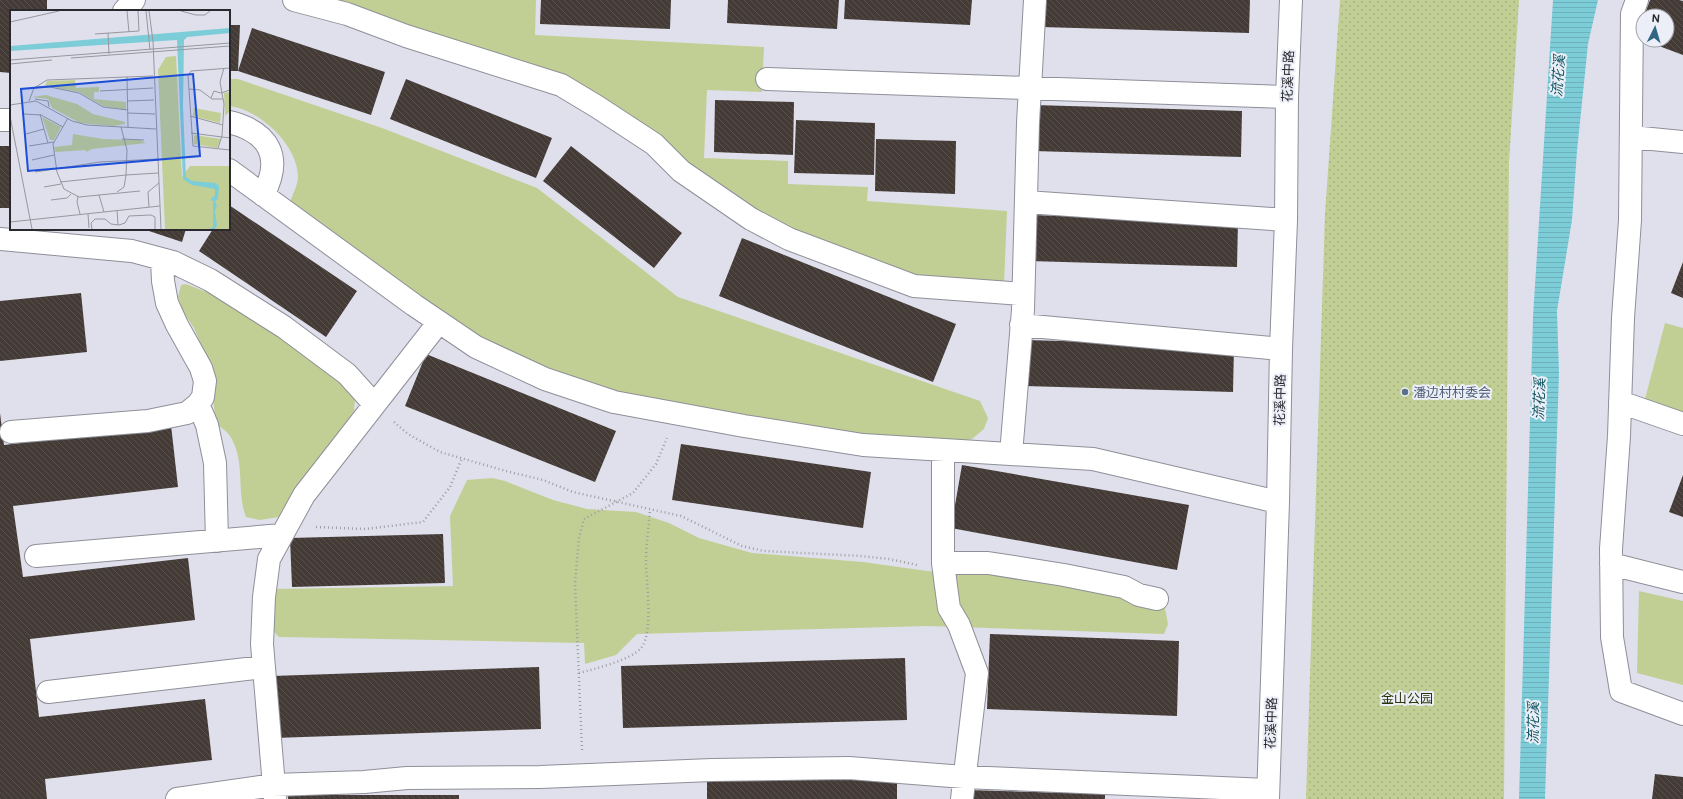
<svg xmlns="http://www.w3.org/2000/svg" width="1683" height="799" font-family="'DM Sans','Noto Sans SC',sans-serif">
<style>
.grass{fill:#c2cf94}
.park{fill:url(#park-dots)}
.water{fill:url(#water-rules)}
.building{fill:url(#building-back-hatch)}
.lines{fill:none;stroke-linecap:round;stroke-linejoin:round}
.minor-casing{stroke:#8e8f99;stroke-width:24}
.path{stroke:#9d9da6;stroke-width:2.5;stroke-dasharray:1 3;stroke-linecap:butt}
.minor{stroke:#fff;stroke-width:22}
.service-dot{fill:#5c6f8a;stroke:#eceef8;stroke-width:1.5}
.labels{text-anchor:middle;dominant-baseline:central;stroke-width:4;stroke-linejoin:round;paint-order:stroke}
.street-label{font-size:13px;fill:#2a2a2e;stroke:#eceef8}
.service-label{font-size:13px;fill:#4e5e75;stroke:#eceef8;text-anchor:start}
.park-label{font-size:13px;fill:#2c3304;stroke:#eceef8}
.water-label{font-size:14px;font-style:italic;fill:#115760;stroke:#eceef8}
.inset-road{fill:none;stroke:#97979f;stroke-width:1}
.view{fill:#1d4ed8;fill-opacity:0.15;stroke:#1d4ed8;stroke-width:2}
.inset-edge{fill:none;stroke:#2a2a2e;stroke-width:2}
</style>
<defs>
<pattern id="park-dots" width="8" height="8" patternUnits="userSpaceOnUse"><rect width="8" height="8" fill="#c2cf94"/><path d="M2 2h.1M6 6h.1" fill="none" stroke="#a7b280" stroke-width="1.8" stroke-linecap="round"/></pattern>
<pattern id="water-rules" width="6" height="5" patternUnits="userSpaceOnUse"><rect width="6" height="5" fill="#7dcdd9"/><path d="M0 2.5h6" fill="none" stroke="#6cb0bb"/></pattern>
<pattern id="building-back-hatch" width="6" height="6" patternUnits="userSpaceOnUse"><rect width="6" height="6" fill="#443b37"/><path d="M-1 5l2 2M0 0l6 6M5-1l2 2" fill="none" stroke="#564f4c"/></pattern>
</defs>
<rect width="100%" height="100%" fill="#dfe0eb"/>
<path class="grass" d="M326,0H536L535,35L764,47L762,92L707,90L704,158L788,161V184L868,187L867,201L1007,211L1004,285L914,279L788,231L751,211L600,100Z
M229,79H238L382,128L537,188L678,297L980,401L988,418L984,429L972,439L948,443L862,436L614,394L548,372L480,341L290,203C292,195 298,185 298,177C298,145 259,109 229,106Z
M186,284L229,301L273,328L346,388L355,398L354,411L279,517L260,520L246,517C236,491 246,461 230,436C227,431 220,427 216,424L209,364L194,328L184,313L178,297L181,285Z
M1665,323L1683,328V413L1645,399Z
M492,478L505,481L553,500L587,509L636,512L669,523L699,538L752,553L863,562L927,571L995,575L1054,582L1158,605L1165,608L1168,624L1164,634L928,626L637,634L616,655L585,664L584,643L279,637L272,630L273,589L453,586L450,516L467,480Z
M1639,591L1683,601V685L1637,673Z"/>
<path class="park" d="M1340,0H1519L1509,163L1504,799H1306L1325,214Z"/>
<path class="water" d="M1553,0H1598L1588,44L1577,151L1572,220L1557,311L1559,373L1545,799H1519L1533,317Z"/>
<path class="building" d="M0,0H47V11H11V73L0,72Z
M541,0H671L670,29L540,24Z
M728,0H839L837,29L727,23Z
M845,0H972L970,25L844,19Z
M1041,0H1250L1249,33L1041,27Z
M1650,0H1679L1683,1V55L1643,40H1667V16H1644Z
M229,25H240L238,71H229Z
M252,28L385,72L371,115L238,71Z
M406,79L552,138L536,178L390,119Z
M715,100L794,102L793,155L714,152Z
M1034,105L1242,111L1241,157L1033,151Z
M796,120L875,123L874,175L794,173Z
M876,139L956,141L955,194L875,191Z
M0,146H11V208H0Z
M571,146L682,233L654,268L543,181Z
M229,205L357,291L326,337L199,251L213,229H229Z
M1030,215L1238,221L1237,267L1029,261Z
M143,229H186L182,242Z
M742,238L956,324L933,382L719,296Z
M1683,262V298L1671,293Z
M81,293L87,352L0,361V301Z
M1026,340L1234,346L1233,392L1025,386Z
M426,354L616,431L595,482L405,406Z
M0,413L4,445L171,425L178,487L13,506L23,577L188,558L195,620L30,639L39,717L205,699L212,760L45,779L47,799H0Z
M681,444L871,472L863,528L672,500Z
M962,465L1189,505L1177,570L951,528Z
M1683,475V517L1669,512Z
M443,534L445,583L292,587L290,538Z
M990,634L1179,641L1177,716L987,709Z
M905,658L907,720L623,728L621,666Z
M539,667L541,729L274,738L272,676Z
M1655,774L1683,777V799H1652Z
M897,779V799H707V781Z
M967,790L1105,794V799H967Z
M288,795H459V799H288Z"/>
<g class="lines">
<g class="minor-casing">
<path id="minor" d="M294,0L347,14L406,36L561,85L596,106L654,144L681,171L751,219L789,239L914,286L1023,294
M1637,0L1632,14L1630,220L1623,318L1619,436L1611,549L1612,637L1621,691L1683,714
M124,11L134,0
M767,79L1287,97
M0,120H11
M229,122C270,132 283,158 263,195
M1631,137L1683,142
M229,170L414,305L476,347L545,379L614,402L744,426L863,445L1093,459L1278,502
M1026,202L1286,220
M0,239L132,251L173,262L210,280L284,327L347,374L374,404
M1021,325L1281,349
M1620,402L1683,424
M198,404L207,425L215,463L217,541
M11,432L148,421L187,413L198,404L203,397L205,381L201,368L177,325L167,303L163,281L162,259
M943,450V563L946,586L949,608L959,625L977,673L962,799
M1011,454L1023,310L1028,123L1035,0
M36,556L282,535
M943,563H988L1064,575L1124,587L1139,595L1157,599
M1611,564L1683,582
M48,692L264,667
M275,798L262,644L264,597L269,559L304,495L439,322
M177,799L274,785L364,782L407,778L540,777L712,770L849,768L964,777L1268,790
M1268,799L1278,502L1281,349L1286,220L1287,97L1291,0"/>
</g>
<path class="path" d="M394,422L408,434L440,452L506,471L543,480L573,492L681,516L742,546L764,551L861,556L889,559L917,565
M316,527L365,529L423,522L450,487L462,458
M579,673C594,669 631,660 641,648C654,633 646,580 646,561C646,544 649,526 650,509
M582,750L575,583L579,538L584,519L633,493L656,464L667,438"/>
<use href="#minor" class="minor"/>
</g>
<circle class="service-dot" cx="1405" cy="392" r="4"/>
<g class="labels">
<g class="street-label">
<text transform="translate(1288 76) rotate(-88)">花溪中路</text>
<text transform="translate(1280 400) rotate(-89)">花溪中路</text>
<text transform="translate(1271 723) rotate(-88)">花溪中路</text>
</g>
<g class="service-label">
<text x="1413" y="392">潘边村村委会</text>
</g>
<g class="park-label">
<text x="1407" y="698">金山公园</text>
</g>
<g class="water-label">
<text transform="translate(1558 76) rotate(-86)">流花溪</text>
<text transform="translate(1539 399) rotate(-88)">流花溪</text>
<text transform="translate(1533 723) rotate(-89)">流花溪</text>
</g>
</g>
<g transform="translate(10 10)">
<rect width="220" height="220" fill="#dfe0eb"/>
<path d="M65,70L66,78L89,77V82H84V89L116,92V100L93,96L69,82L35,76L37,71ZM220,82V101L215,106L214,83ZM36,85L67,94L83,104L115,112V114L103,116L70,113L42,98L38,89L22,87ZM184,98L211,103L210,113L183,106ZM32,107L51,117L44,130H40ZM63,124L93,129L130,130L136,133L82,139L76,142V140L45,142L44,137L62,135ZM184,125L211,129L207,138L184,134Z" fill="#c2cf94"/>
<path d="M166,46L172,167L180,156H220V219H155L148,60L156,47Z" fill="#c2cf94"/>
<path d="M220,18V23L177,27L174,30L173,97L176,167L182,171L206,173L209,176L208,189L205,191L207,195L205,201L207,215L205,219H199L203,217V191L200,190L205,185V179L182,175L173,169L167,30L0,41V36Z" fill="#7dcdd9"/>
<path class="inset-road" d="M117,1L119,22M136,1L140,40M139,1L143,31L151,219M171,1L186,5H195L200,1M0,12L49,1M98,23L99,44M85,24L129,21L128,1M61,48L220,36M0,50L220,33M0,54L42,50M220,58L181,61L178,66L183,136L220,140M117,67L118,117M26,77H40L69,83L93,97L118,100M179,79L190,80L202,89H213M90,81L143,78M201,88L204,81L211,83L220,80M25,89L38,91L39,97M19,91L24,78L37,70L143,66M117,91L144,90M0,95L26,91L62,111L77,115L146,119M118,103L145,104M13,104L31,105L53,117M0,106L22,219M180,106L213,115M58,108L43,134L47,162L54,179L69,187L130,181M34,119L38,133M181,123L220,128M16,124L34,119L30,104M112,129L134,130M19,136L44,132M208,138L212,126L214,94L210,72L214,58M22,150L44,145M25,162L90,152L148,149M50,172L116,165L117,140L111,117M34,177L51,174M107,182L114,177L116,165L148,163M89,185L94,202M68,186L67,192L70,204M41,190L57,188L61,184M139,197L138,182L149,173M107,200L108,215M78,204L79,218M0,212L150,196M82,219L81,213L85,209H95L101,214L109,215L115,213L119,206L141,205L145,207V219"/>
<path class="view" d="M183,64L190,146L18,161L11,79Z"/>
<rect width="220" height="220" class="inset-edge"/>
</g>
<g transform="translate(1655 28) rotate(5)"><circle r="19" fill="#eceef8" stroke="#9ea0a7"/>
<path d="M0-3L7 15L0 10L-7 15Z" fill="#326783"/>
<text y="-6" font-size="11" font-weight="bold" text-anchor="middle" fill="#2a2a2e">N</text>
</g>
</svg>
